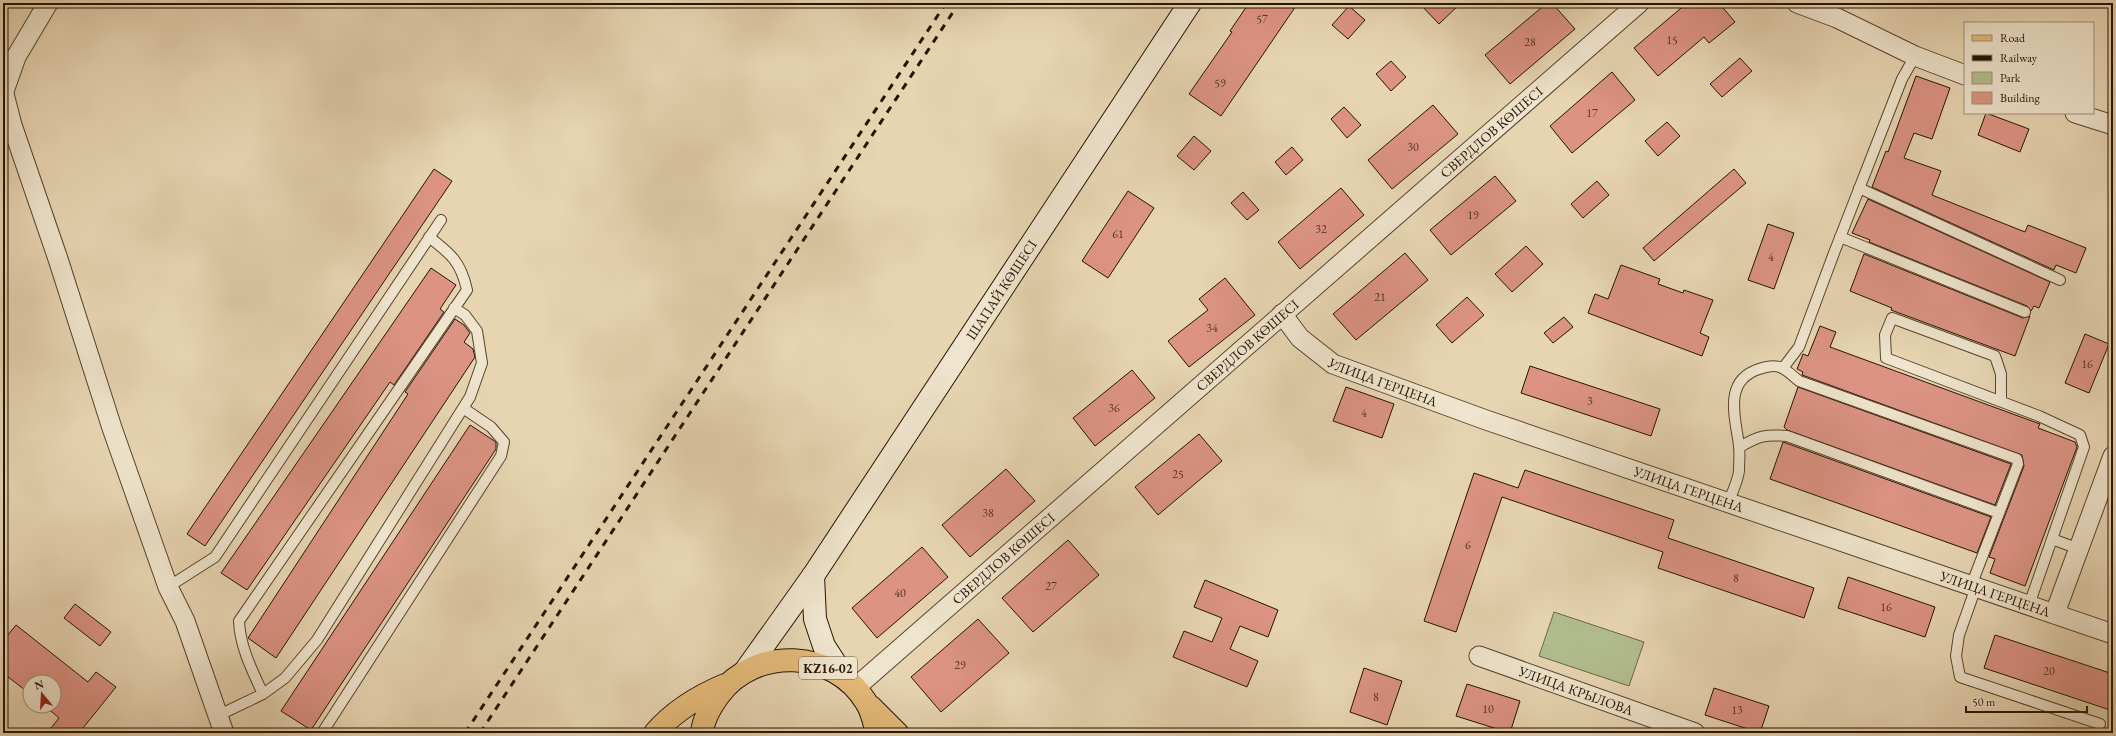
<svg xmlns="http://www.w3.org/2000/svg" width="2116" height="736" font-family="'EB Garamond',serif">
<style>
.green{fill:#b2be8f;stroke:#6c6848}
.building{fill:#dc9384;stroke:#261300}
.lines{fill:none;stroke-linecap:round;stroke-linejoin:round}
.lane-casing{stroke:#56442c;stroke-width:12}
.street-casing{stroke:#56442c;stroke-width:21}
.secondary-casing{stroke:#261300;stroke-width:24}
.primary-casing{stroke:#261300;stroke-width:24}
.lane{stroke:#efe4cd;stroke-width:10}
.street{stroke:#efe4cd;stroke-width:19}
.secondary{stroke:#efe4cd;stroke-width:22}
.primary{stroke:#e4ba79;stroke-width:22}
.rail{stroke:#261300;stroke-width:3;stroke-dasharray:7 7;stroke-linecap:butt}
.labels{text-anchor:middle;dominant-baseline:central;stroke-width:4;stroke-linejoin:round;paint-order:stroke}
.number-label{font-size:12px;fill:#543321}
.shield{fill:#efe4cd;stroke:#62523e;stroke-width:1}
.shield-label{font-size:13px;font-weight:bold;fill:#261300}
.street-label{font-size:14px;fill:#261300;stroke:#efe4cd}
</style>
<rect width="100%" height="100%" fill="#e7d5b2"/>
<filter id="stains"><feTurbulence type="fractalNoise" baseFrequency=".005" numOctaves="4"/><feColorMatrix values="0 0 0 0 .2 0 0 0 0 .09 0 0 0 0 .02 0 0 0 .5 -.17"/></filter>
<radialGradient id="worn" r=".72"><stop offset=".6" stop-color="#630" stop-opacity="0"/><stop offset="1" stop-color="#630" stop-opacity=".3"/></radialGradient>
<path class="green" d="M1554,612L1644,642L1629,686L1539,656Z"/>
<path class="building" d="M1249,3H1298L1221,116L1189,94L1232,32L1230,31Z
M1419,3H1461L1439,24Z
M1547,3H1552L1575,29L1510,84L1485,55Z
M1687,3H1719L1735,22L1709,43L1704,37L1658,76L1634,48Z
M1349,6L1365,20L1348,39L1332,25Z
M1740,58L1752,71L1722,97L1710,84Z
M1391,61L1406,77L1391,91L1376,74Z
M1612,72L1635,100L1572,153L1550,126Z
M1916,76L1950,88L1932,139L1914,133L1904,158L1941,171L1932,195L2025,232L2028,225L2086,248L2076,273L2056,265L2054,270L1872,187L1886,151L1888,152Z
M1433,105L1458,134L1392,189L1368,160Z
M1344,107L1361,125L1347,138L1331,119Z
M1986,113L2029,129L2020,152L1978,135Z
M1667,122L1680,136L1658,156L1645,141Z
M1194,136L1211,151L1194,170L1177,156Z
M1292,147L1303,160L1286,175L1275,162Z
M434,169L452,181L205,546L187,534Z
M1734,169L1746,183L1654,261L1643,248Z
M1495,176L1516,201L1451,255L1430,230Z
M1597,181L1609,195L1583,218L1571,204Z
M1341,188L1364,215L1300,269L1278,242Z
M1128,191L1154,208L1108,278L1082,261Z
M1243,192L1259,210L1247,220L1231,203Z
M1868,199L2050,282L2039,308L2034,306L2031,311L2027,306L1869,242L1870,240L1852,233Z
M1768,224L1794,233L1774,289L1748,280Z
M1526,246L1543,264L1512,292L1495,274Z
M1405,253L1428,280L1356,340L1333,314Z
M1864,254L2023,318L2030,316L2015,356L1891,310L1892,308L1850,291Z
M1621,265L1660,279L1658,284L1683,293L1684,290L1713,300L1700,333L1709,337L1702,356L1588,313L1595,294L1608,299Z
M431,268L456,285L440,309L444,312L394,385L390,382L247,590L221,573Z
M1225,278L1255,315L1189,367L1168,341L1208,310L1199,299Z
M1467,297L1484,315L1452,343L1436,325Z
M1564,317L1573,327L1553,343L1544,333Z
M455,319L464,325L470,333L464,342L473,349L475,357L276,658L248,638L408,394L405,392Z
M1820,326L1836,332L1830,347L2040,424L2038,428L2075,442L2077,447L2025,586L1990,573L1995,559L1989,557L2024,466L2022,455L1802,375L1803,372L1797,369L1803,354L1808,356Z
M2085,334L2109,344L2089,393L2065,383Z
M1530,366L1660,409L1651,436L1521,393Z
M1132,370L1155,398L1095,446L1073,418Z
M1346,387L1394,404L1382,438L1333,421Z
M1798,387L2011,464L1995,505L1787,430L1784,427Z
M470,425L496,442V449L311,730L281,711Z
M1199,434L1222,461L1158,515L1135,487Z
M1783,442L1991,517L1977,553L1770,479Z
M1006,469L1035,501L970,557L942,525Z
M1525,470L1674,520L1668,538L1814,588L1804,618L1658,568L1663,552L1502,497L1456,632L1424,621L1474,473L1518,488Z
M1068,540L1099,575L1033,632L1002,598Z
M922,547L948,577L877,638L852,608Z
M1848,577L1935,607L1925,637L1838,608Z
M1205,580L1278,610L1268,637L1240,626L1230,649L1258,661L1247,687L1173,657L1184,631L1212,642L1222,618L1194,607Z
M75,604L111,632L100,646L64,618Z
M978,619L1009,653L941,712L911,677Z
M16,625L88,682L96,672L116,687L79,733H47L59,718L45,706H54V682H30V694L3,673V641Z
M1995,635L2113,674V711L1984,668Z
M1364,668L1402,681L1387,725L1350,712Z
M1467,684L1520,701L1510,733L1456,716Z
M1714,688L1769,706L1760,733L1705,715Z"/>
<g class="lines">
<g class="lane-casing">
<path id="lane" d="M1859,188L2060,280
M1840,237L2025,312
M1783,368L1799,347L1834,253L1902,79L1915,56
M2001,401V374L1995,356L1892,318L1885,335L1886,358L2039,416L2080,435L2084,447L2029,605
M1740,447C1758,436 1766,434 1787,436L1999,513
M1728,503C1732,493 1738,481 1739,471C1739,463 1740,454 1739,446C1736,419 1722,381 1759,369C1779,362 1784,368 1799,381L2017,459L2018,464L1971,586
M2052,539L2079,549
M168,587L215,557L441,220
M1976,587L1959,635L1956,656L1960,677L2100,724
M263,694C252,670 240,647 239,621L467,290C461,262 451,254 429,237
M219,715L263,694L285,678L317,640L470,397L482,363L477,331L465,315L454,308
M322,733L501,456L504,442L491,427L463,408"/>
</g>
<g class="street-casing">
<g id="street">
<path d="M1797,3L1837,18L1915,56L1965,75"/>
<path d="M3,90L12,125L58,259L112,428L168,587L185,621L224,733"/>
<path d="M4,91L16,57L48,3"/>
<path d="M2075,113L2113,125"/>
<path id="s1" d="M1282,314L1300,338L1333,364L1486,420L2113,634"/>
<path d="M2055,613L2113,456"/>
<path id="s2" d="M1479,656L1695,733"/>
<path id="s3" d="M855,688L1639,3"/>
</g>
</g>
<g class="secondary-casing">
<g id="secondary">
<path d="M813,576L815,619L824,646L844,677"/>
<path id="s4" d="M746,670L813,576L1190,3"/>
</g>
</g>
<g class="primary-casing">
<path id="primary" d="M871,707L897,733
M655,733C673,712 699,696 725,685
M702,733C703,719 711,706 719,695C755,646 834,649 866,702C872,711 874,722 877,733"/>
</g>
<use href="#lane" class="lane"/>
<use href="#street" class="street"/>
<use href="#secondary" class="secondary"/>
<use href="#primary" class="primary"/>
<path class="rail" d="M465,733L946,3
M480,733L959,3"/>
</g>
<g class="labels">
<g class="number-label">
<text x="1262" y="19">57</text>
<text x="1672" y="40">15</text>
<text x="1530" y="42">28</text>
<text x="1220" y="83">59</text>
<text x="1592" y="113">17</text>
<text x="1413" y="147">30</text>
<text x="1473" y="215">19</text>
<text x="1321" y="229">32</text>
<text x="1118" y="234">61</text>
<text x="1771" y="257">4</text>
<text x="1380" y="297">21</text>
<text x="1212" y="328">34</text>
<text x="2087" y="364">16</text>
<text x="1590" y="401">3</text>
<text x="1114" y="408">36</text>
<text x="1364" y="413">4</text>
<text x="1178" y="474">25</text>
<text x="988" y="513">38</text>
<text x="1468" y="545">6</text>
<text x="1736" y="578">8</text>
<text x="1051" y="586">27</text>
<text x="900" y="593">40</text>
<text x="1886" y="607">16</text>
<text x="960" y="665">29</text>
<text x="2049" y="671">20</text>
<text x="1376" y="697">8</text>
<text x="1488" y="709">10</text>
<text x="1737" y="710">13</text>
</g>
<rect class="shield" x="799" y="657" width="58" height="22" rx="3"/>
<g class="shield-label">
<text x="828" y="668">KZ16-02</text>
</g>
<g class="street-label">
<text stroke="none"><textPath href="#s3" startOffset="845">СВЕРДЛОВ КӨШЕСІ</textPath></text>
<text stroke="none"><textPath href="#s4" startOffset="458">ШАПАЙ КӨШЕСІ</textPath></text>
<text stroke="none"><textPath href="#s3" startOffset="521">СВЕРДЛОВ КӨШЕСІ</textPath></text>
<text stroke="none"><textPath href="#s1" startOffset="125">УЛИЦА ГЕРЦЕНА</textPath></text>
<text stroke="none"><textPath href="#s1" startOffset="449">УЛИЦА ГЕРЦЕНА</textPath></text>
<text stroke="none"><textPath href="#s3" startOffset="197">СВЕРДЛОВ КӨШЕСІ</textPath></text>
<text stroke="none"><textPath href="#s1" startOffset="773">УЛИЦА ГЕРЦЕНА</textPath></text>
<text stroke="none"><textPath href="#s2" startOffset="103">УЛИЦА КРЫЛОВА</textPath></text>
</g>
</g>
<rect width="2116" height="736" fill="none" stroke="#e7d5b2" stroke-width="16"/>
<rect x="4" y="4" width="2108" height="728" fill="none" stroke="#261300" stroke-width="2"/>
<rect x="8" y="8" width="2100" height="720" fill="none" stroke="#261300"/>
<rect x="1964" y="22" width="130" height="92" fill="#efe4cd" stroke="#9f907b"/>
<rect x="1972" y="35" width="20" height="6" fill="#e4ba79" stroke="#9f907b"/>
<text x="2000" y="42" font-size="12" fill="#261300">Road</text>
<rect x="1972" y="55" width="20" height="6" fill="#261300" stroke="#9f907b"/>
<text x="2000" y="62" font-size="12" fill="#261300">Railway</text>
<rect x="1972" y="72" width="20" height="12" fill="#b2be8f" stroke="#9f907b"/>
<text x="2000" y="82" font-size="12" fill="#261300">Park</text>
<rect x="1972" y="92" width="20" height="12" fill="#dc9384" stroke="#9f907b"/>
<text x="2000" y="102" font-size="12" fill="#261300">Building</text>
<g transform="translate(42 694) rotate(342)"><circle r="19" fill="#efe4cd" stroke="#9f907b"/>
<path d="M0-3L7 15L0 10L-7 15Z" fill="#8f2418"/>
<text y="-6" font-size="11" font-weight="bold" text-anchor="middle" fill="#261300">N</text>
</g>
<path d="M1966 706v6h121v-6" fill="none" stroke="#261300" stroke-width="2"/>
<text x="1972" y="706" font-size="12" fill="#261300" stroke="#efe4cd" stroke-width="3" paint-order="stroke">50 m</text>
<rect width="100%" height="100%" filter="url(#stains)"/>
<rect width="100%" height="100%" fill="url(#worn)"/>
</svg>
